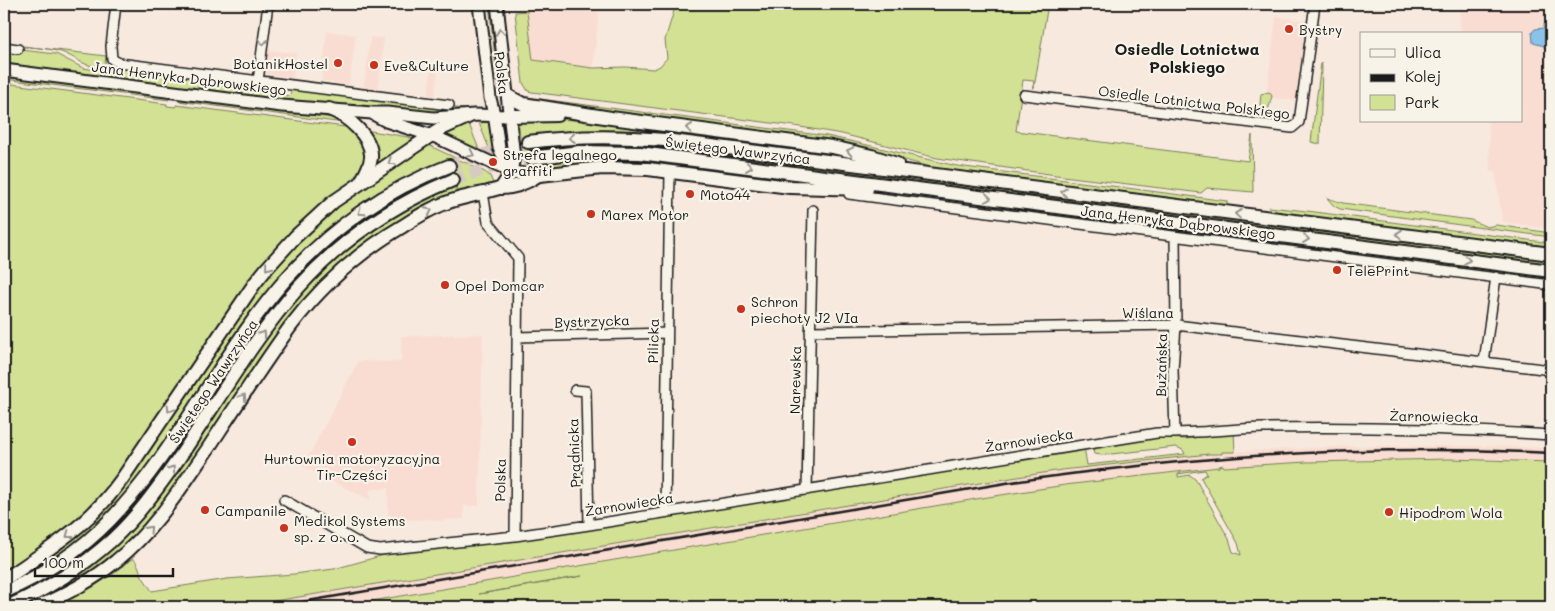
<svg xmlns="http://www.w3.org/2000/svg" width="1555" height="611" font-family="Mali,sans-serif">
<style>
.built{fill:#faddd2}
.green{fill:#d2e194;stroke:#777e58;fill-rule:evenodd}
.water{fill:#8ac3e9;stroke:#5e8097}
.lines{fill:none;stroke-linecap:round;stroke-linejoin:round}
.secondary-tunnel{stroke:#d7cac1;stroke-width:12;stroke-dasharray:12 6;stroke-linecap:butt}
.minor-casing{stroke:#1c1c1c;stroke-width:12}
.tertiary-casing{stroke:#1c1c1c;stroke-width:15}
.secondary-casing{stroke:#1c1c1c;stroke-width:16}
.minor{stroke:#f7f3e8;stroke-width:9}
.tertiary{stroke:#f7f3e8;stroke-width:11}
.secondary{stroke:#f7f3e8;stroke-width:12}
.rail{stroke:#1c1c1c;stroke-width:2.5}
.oneway{stroke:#94928c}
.poi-dot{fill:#c8321e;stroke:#f7f3e8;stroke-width:2}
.labels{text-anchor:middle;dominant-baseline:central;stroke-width:4.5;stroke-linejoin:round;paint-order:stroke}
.poi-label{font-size:14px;fill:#1c1c1c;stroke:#f7f3e8;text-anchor:start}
.street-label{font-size:14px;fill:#1c1c1c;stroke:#f7f3e8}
.quarter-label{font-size:16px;font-weight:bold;fill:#1c1c1c;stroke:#f7f3e8}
</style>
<rect width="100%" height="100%" fill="#f8e9de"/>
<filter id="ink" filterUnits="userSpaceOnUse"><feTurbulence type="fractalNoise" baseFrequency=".02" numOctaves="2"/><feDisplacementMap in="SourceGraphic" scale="10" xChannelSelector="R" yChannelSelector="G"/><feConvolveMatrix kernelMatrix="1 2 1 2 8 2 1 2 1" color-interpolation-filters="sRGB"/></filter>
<g filter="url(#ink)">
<path class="built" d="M526,4H600L593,68L533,60Z
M1459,4H1551V229L1502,222L1495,171H1490L1488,121H1521V34H1461Z
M1276,16L1308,21L1297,101L1266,97Z
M327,31L356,35L349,85L321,81Z
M370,37L384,38L378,89L364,87Z
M268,50L296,53L293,78L265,74Z
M431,70L438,71L435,96L428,95Z
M483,334L479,506H464V519L436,521L432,519L388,522V488L370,490V500L303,467L358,361L401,362V336Z
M1353,446H1488L1551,448V462L1450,459L1306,462L1223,467L1222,452Z
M1209,454L1218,455L1219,467L1065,485L982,498L336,607H239L980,483L1062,470Z"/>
<path class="green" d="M489,4H492L500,85H498Z
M676,4H1048L1034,88H1033L1034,81L1023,80L1016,131L1248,161L1252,135L1253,192L1207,188L1201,193L1063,176L937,158L842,134L794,126L532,92L528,91L523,83L515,12L527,11L533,60L593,68L625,67L654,69L660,66L667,58L665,40Z
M23,46L106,56L105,64C86,72 74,54 57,51C45,48 33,47 21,47Z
M21,50L56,54L83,68L97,70L124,66L263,84L262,91L290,96L292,87L464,109L465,112L426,115L355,105L274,100L4,65V57H7L8,51Z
M1321,63L1322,66L1320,144L1311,142Z
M4,75L168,96L169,100L4,79Z
M4,83L167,104V106L176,107V105L353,128L361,138L368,156L356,179L304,221L110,487L81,519L4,575Z
M1269,92L1272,96L1268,111L1261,110L1260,104L1261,94Z
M517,96L827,136C871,145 914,157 957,166L1227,201V204L1217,206L942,170L848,145L534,103Z
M179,98L333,118L343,121L344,123L178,101Z
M557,119L592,121L819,151L858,159L622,130L580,131L526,138L529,148L548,145L616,142L668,146L905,177L936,182L1551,260V265L589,147L531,152L589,157L629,158L845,186L593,163L530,170L524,168L518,120Z
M489,122L492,148L497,159L493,158L479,123Z
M469,124L480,152L444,135L461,126Z
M365,130L408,137L414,139L374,166Z
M426,144L485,172L490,176L493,183L458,193L452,174L333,245L142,499C127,516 112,533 95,547C75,564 52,577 30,591L28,587L61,568L154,478L252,331L284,289L319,253L354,224L448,161L323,234L178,421L127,494L94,528L61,554L40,567L24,575L73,539L91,524L108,506L264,280L291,248L329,211Z
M455,185L457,194L348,258L152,518L111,560L67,587V585L107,552L182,463L268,336L313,280L348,247L392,216L425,199Z
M1327,198L1343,203L1471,220L1487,227L1496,225L1551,233V237L1340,209L1334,206Z
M921,199L1015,210L1048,211L1190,229L1204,233L1202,237L919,201Z
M1269,207L1307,211L1551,243V249L1291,216L1269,210Z
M1260,239L1551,275V282L1251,242L1252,240Z
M1234,432L1235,452H1222V454H1209L1062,470L980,483L239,607H50L111,576L133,558L137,563L142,576L152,591L227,579L294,574L334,569L384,555L1084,447L1087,465L1185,454L1183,450L1176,447L1102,455L1094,454L1093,450L1095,445L1151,437L1186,439Z
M1450,459L1551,462V607H336L982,498L1065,485L1219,467V466L1223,465L1224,467L1306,462ZM1205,470L1207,474L1201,478L1238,543L1241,555L1233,552L1229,539L1196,480L1190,475L1178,477V474ZM582,576L510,589L479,594Z"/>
<path class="water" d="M1544,24H1551V49H1545L1544,46L1533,43L1532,32L1535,29L1544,28Z"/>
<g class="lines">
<path class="secondary-tunnel" d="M449,166L480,155L528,142
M453,180L483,170L532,158"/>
<g class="minor-casing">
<path id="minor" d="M116,4L111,46L112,59L119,63L449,105
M4,47L18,49
M258,81L268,4
M1024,95L1292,128L1299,122L1315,4
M483,193L488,222L518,258L515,536
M849,194L1551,285
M810,331L1176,325L1551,370
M517,337L667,333
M1484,362L1496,277
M575,390L586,391L589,525
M1175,433L1173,370L1176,325L1175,237
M807,490L813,210
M284,500L367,548L380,550L515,536L589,525L1157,433C1192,434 1228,429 1263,428C1359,426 1455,429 1551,435
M665,512L670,171"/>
</g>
<g class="tertiary-casing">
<path id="tertiary" d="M479,4L490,98L494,114L499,148L511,172
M4,70L282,106L372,113H387L434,118L474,115L510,116
M373,114L386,121L436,137L511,172
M483,193L501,188L511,172L514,157L497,4"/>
</g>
<g class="secondary-casing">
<path id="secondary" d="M508,96L523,104L611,118L832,147L872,156L897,164
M329,109C346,115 373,137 371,158C370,166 366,173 362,180
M510,116L557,115
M528,142C574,136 619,136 665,140L1551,254
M532,158L579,152L640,153L1551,271
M511,172L531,176L602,168L648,169L790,187L867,189
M501,188C515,188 526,183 537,176
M4,579C15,573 26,565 36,558C71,534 97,514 122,479L255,283L267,268L295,237L333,202L439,130L470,116
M4,592C43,575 80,551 110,520C179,449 220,354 286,279C329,230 386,189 449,166
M7,607C46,590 81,568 112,540C137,517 157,489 177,461C217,403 252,340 299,287C341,240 394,204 453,180
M38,607C66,594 92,581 116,561C154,531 180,489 207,450C234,409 261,367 290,327C321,286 359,252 403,226C417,217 431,208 446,203C458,198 471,196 483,193"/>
</g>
<use href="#minor" class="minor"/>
<use href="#tertiary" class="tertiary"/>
<use href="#secondary" class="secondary"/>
<path class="rail" d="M272,607L1006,483C1187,456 1368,444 1551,453"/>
</g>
<defs><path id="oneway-chevron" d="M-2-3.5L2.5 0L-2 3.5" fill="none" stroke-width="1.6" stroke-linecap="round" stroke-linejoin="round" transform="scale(1.25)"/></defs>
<g class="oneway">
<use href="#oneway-chevron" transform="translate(500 32) rotate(-96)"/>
<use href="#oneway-chevron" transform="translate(263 42) rotate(97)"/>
<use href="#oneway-chevron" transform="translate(689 128) rotate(-172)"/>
<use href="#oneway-chevron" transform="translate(572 138) rotate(176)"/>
<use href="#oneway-chevron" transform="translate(850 151) rotate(-167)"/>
<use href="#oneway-chevron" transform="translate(471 154) rotate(26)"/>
<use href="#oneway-chevron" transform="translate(391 162) rotate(146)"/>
<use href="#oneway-chevron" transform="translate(749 167) rotate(7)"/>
<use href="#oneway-chevron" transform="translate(1064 192) rotate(-173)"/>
<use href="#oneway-chevron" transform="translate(988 198) rotate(7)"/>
<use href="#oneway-chevron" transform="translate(429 211) rotate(-27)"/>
<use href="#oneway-chevron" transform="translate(361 212) rotate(145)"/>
<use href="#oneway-chevron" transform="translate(1238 214) rotate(-173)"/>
<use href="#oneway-chevron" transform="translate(1399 234) rotate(-173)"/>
<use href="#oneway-chevron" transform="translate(1306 239) rotate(7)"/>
<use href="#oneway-chevron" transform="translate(1467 260) rotate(7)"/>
<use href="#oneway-chevron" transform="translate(268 267) rotate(129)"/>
<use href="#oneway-chevron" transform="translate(263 334) rotate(-55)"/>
<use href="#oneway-chevron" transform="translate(243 397) rotate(-56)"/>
<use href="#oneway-chevron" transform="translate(170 409) rotate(124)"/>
<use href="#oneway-chevron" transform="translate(172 469) rotate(-55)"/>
<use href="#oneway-chevron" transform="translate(149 529) rotate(-48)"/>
<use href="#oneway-chevron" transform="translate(69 535) rotate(143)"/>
</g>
</g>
<g class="poi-dot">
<circle cx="1289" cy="29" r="5"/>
<circle cx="338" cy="63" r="5"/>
<circle cx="374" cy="65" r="5"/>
<circle cx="493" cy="162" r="5"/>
<circle cx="690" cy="194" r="5"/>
<circle cx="591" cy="214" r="5"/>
<circle cx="1337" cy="270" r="5"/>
<circle cx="445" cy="285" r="5"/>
<circle cx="741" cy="309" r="5"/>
<circle cx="352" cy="442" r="5"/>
<circle cx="205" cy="510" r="5"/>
<circle cx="1389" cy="512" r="5"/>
<circle cx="284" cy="528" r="5"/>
</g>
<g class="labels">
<g class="poi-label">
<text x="1299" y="29">Bystry</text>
<text x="328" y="63" text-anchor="end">BotanikHostel</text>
<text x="384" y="65">Eve&amp;Culture</text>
<text x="503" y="154">Strefa legalnego<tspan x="503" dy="16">graffiti</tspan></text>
<text x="700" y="194">Moto44</text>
<text x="601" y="214">Marex Motor</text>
<text x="1347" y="270">TelePrint</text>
<text x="455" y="285">Opel Domcar</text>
<text x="751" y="301">Schron<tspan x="751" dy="16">piechoty J2 VIa</tspan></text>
<text x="352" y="458" text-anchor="middle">Hurtownia motoryzacyjna<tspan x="352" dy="16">Tir-Części</tspan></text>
<text x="215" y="510">Campanile</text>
<text x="1399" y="512">Hipodrom Wola</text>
<text x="294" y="520">Medikol Systems<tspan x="294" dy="16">sp. z o. o.</tspan></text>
</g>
<g class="street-label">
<text transform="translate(502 73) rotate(83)">Polska</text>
<text transform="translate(189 78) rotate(7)">Jana Henryka Dąbrowskiego</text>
<text transform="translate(1194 102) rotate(7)">Osiedle Lotnictwa Polskiego</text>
<text transform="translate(738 150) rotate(7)">Świętego Wawrzyńca</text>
<text transform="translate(1178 222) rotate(7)">Jana Henryka Dąbrowskiego</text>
<text x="1148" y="312">Wiślana</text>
<text transform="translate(592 321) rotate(-2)">Bystrzycka</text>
<text transform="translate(653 341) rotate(-89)">Pilicka</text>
<text transform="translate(1161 365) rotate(-89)">Bużańska</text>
<text transform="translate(795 380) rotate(-89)">Narewska</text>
<text transform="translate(213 381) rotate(-56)">Świętego Wawrzyńca</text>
<text transform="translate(1434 416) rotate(1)">Żarnowiecka</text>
<text transform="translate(1029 440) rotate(-9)">Żarnowiecka</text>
<text transform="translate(574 453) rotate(-92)">Prądnicka</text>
<text transform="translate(500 480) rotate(-89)">Polska</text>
<text transform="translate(629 504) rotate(-9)">Żarnowiecka</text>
</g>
<g class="quarter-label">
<text x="1187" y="48">Osiedle Lotnictwa<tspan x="1187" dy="18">Polskiego</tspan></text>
</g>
</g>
<rect width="1555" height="611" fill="none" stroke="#f7f3e8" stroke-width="20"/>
<rect x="10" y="10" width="1535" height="591" fill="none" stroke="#1c1c1c" stroke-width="2" filter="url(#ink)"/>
<rect x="1360" y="32" width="162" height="90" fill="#f7f3e8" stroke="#9f9d96"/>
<rect x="1370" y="49" width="25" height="8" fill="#f7f3e8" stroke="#9f9d96"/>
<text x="1405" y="58" font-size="15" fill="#1c1c1c">Ulica</text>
<rect x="1370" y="74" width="25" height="8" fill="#1c1c1c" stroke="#9f9d96"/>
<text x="1405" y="82" font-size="15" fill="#1c1c1c">Kolej</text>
<rect x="1370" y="95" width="25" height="15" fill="#d2e194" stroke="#9f9d96"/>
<text x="1405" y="108" font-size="15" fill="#1c1c1c">Park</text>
<path d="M35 568v8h138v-8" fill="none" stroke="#1c1c1c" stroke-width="2.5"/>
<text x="42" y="568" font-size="15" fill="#1c1c1c" stroke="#f7f3e8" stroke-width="4" paint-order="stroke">100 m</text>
</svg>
